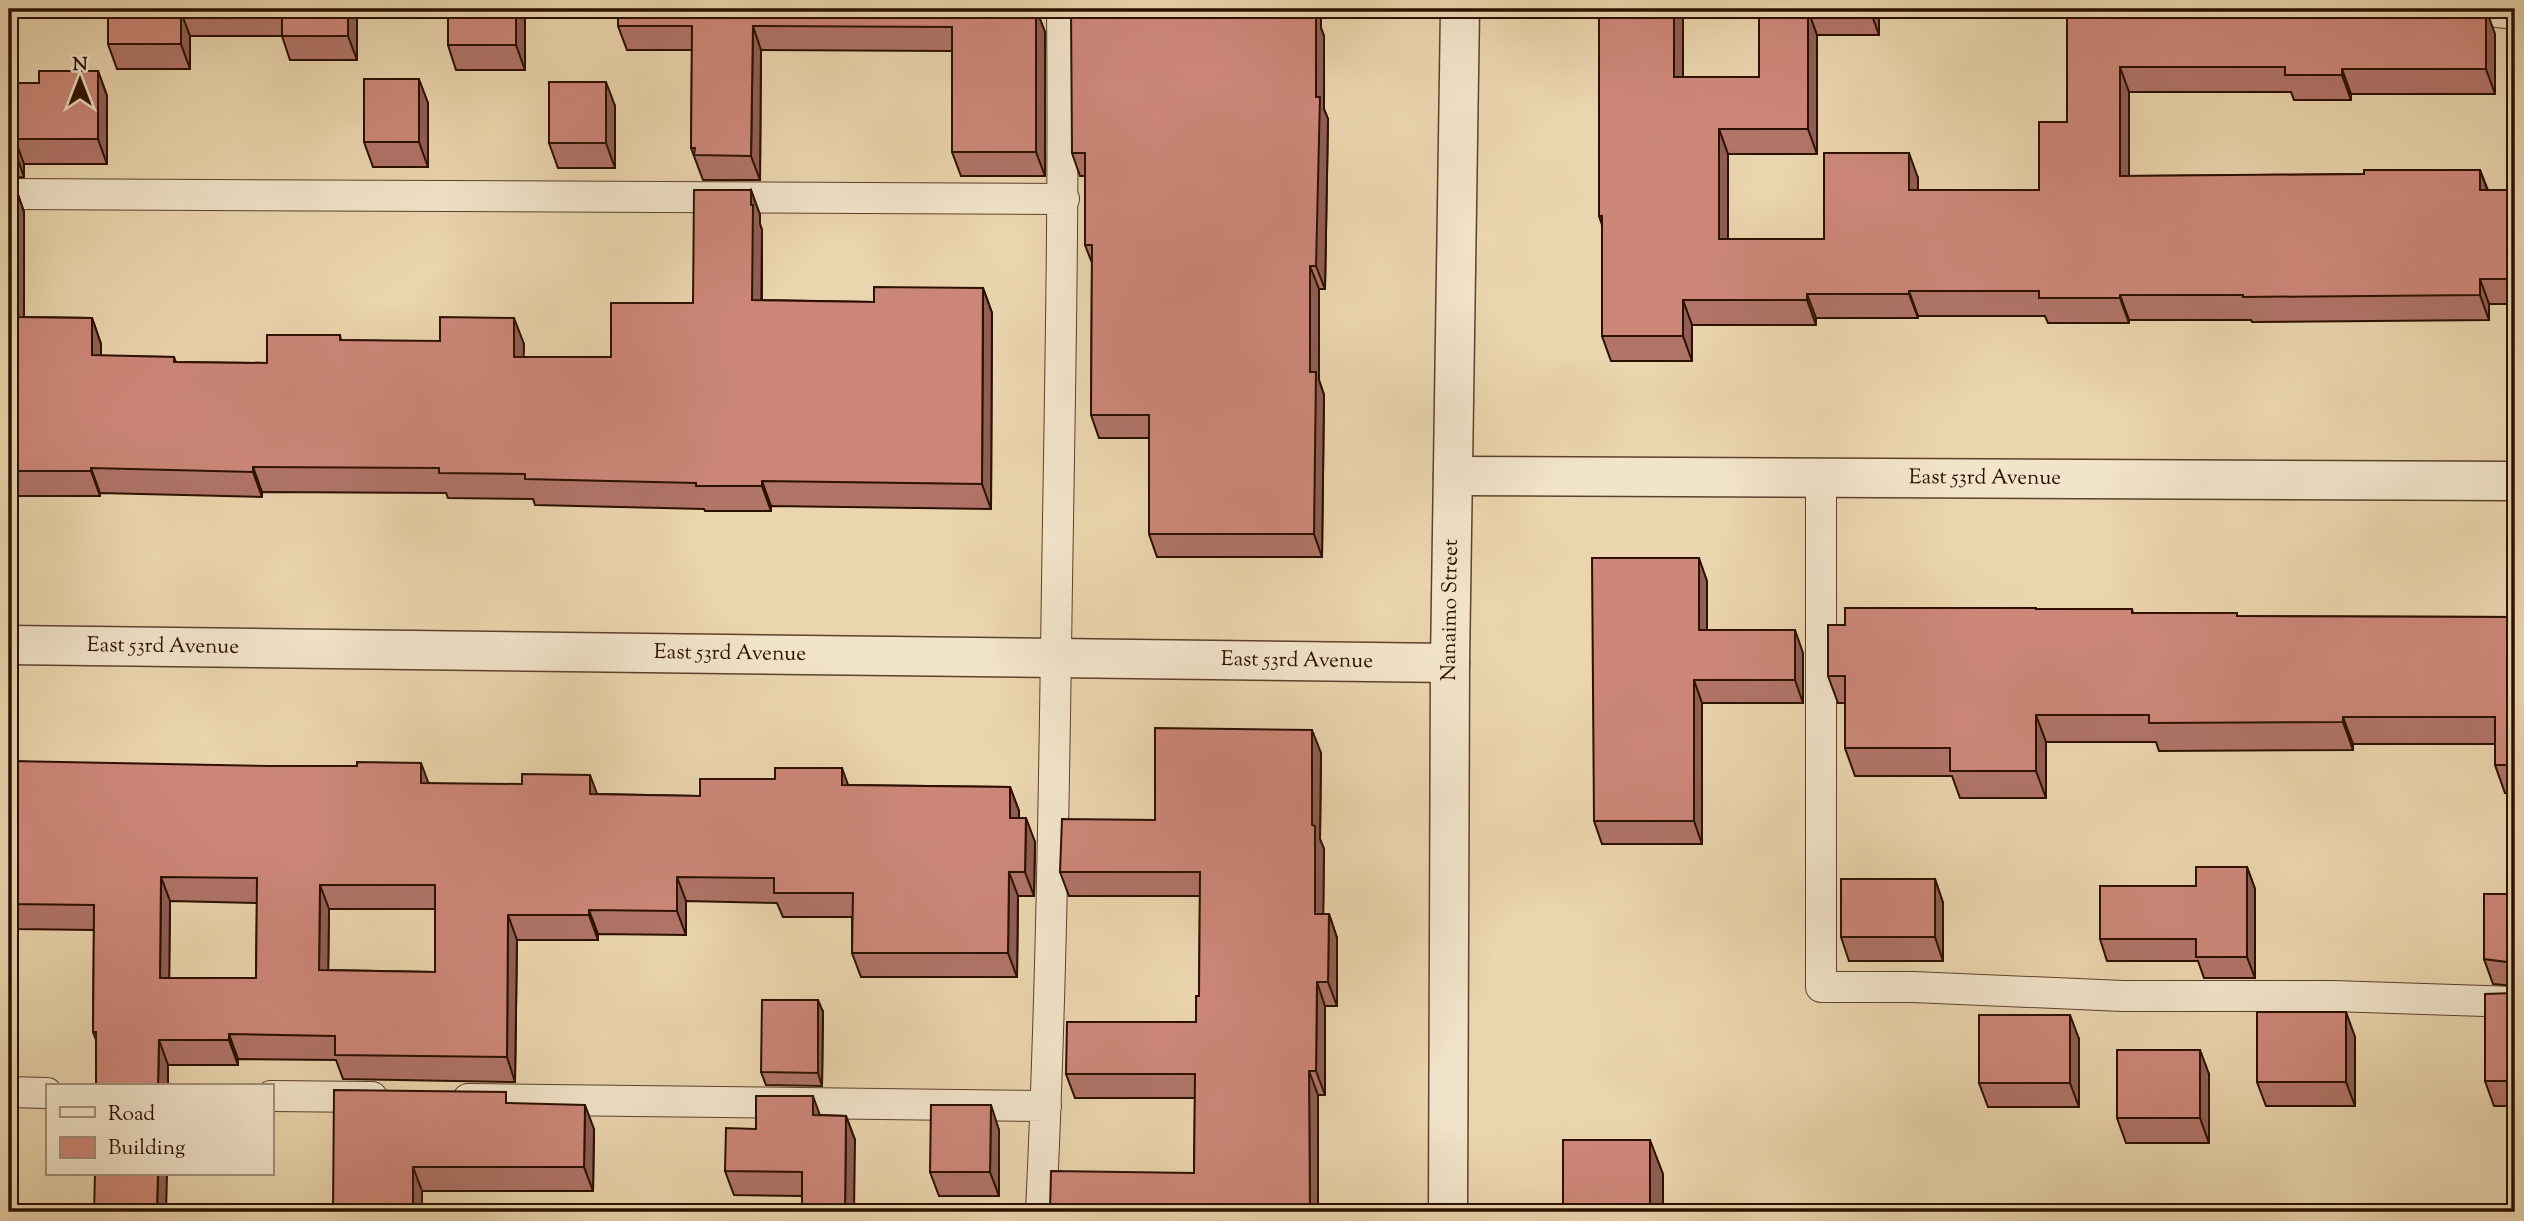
<svg xmlns="http://www.w3.org/2000/svg" width="2524" height="1221" font-family="'Sorts Mill Goudy',serif">
<style>
.lines{fill:none;stroke-linecap:round;stroke-linejoin:round}
.service-casing{stroke:#5c412c;stroke-width:32}
.minor-casing{stroke:#5c412c;stroke-width:41}
.service{stroke:#f2e4ca;stroke-width:30}
.minor{stroke:#f2e4ca;stroke-width:38}
.wall{fill:#b07468;stroke:#2c1001;stroke-width:2;fill-rule:evenodd}
.shaded-wall{fill:#905e55;stroke:#2c1001;stroke-width:2}
.building{fill:#cd8779;stroke:#2c1001;stroke-width:2;fill-rule:evenodd}
.labels{text-anchor:middle;dominant-baseline:central;stroke-width:5;stroke-linejoin:round;paint-order:stroke}
.street-label{font-size:21px;fill:#2c1001;stroke:#f2e4ca}
</style>
<rect width="100%" height="100%" fill="#ebd5ae"/>
<filter id="stains"><feTurbulence type="fractalNoise" baseFrequency=".00286" numOctaves="4"/><feColorMatrix values="0 0 0 0 .2 0 0 0 0 .09 0 0 0 0 .02 0 0 0 .5 -.17"/></filter>
<radialGradient id="worn" r=".72"><stop offset=".6" stop-color="#630" stop-opacity="0"/><stop offset="1" stop-color="#630" stop-opacity=".3"/></radialGradient>
<g class="lines">
<g class="service-casing">
<path id="service" d="M2472,9L2515,14
M9,194L1064,199
M1821,478V987H1913L2123,996H2333L2515,1002
M9,1092L47,1093
M271,1096L372,1097
M468,1099L1046,1106
M1041,1212C1051,1003 1054,793 1057,583C1060,392 1064,200 1062,9"/>
</g>
<g class="minor-casing">
<g id="minor">
<path id="s1" d="M1453,476L2515,481"/>
<path id="s2" d="M9,645L1450,663"/>
<path id="s3" d="M1448,1212L1450,663L1460,9"/>
</g>
</g>
<use href="#service" class="service"/>
<use href="#minor" class="minor"/>
</g>
<path class="wall" d="M108,9H1036L1045,32V176H961L952,152V51L761,50L760,180H703L691,148L692,50H627L618,26V14H525V70H456L448,45V18H357V60H290L282,36H190V69H117L108,44Z
M1321,9V28L1324,36V109L1328,119L1325,289H1319V380L1324,395L1322,557H1157L1149,534V438H1099L1091,415L1092,263L1085,245V176H1080L1072,153L1203,10Z
M1683,9V77H1759V9H1879V35H1817V154H1728V239H1824L1918,178V190H2039L2067,122L2140,9H2410L2495,34V94H2351V100H2294L2291,92H2129V176L2364,174L2480,170L2488,190H2515V304H2489V320L2252,322L2251,320H2129V323H2048L2045,316H1918V318H1816V325H1692V361H1611L1602,336V225L1599,216Z
M98,71L107,96V164H24V177L9,178V83H39Z
M428,103V167H373L364,142Z
M615,106V168H558L549,143Z
M9,186H15L24,212V317L92,318L101,344V356L174,357L176,362L267,363L340,335L341,340L524,344L523,357H611L693,303L751,190L760,215V224L762,230V300L874,302L983,288L992,313L991,509L771,506V511H705L704,509L535,505L533,499L448,498L446,493L262,492V497L100,493V496H9Z
M1707,581V630L1803,653V703H1702V844H1602L1594,821Z
M2037,609H2132L2133,613L2238,616L2515,617V793H2505L2495,765V744H2353V750L2159,751L2156,742H2046V798H1960L1952,776H1855L1845,748V703H1838L1828,676L1845,625Z
M1321,753L1320,839L1324,849L1323,914H1329L1337,938V1006H1325V1095H1318V1212H1050L1194,1173L1195,1098H1075L1066,1074L1196,1022L1199,996L1200,896H1069L1060,872L1155,820Z
M9,761L428,783L597,794L700,796L848,785L1010,787L1019,811V818L1035,842L1034,896H1018L1017,977H861L852,953V917H783L777,903L686,901V935L598,934V940H517L515,1082L343,1079L336,1060L238,1059V1065H168L96,1040L93,1032L94,930L15,929L11,917H9ZM170,901L257,903L256,978H169ZM329,909H435V972L328,970Z
M2247,867L2255,889V978H2204L2198,961H2107L2100,939L2196,886Z
M1935,879L1943,903V961H1849L1841,937Z
M2515,894V986L2493,984L2484,959Z
M2515,992V1106H2494L2485,1081L2514,993Z
M823,1012L822,1086L766,1085L761,1072Z
M2355,1037V1106H2266L2257,1082Z
M2079,1039V1107H1988L1979,1083Z
M2209,1074V1143H2126L2117,1118Z
M510,1103L594,1129L593,1191H422L333,1212Z
M820,1115L846,1116L855,1140L802,1196L734,1195L725,1171L756,1129Z
M999,1130V1196H939L930,1172Z"/>
<path class="shaded-wall" d="M348,9H354L357,18V60L348,36Z
M516,9H524L525,14V70L516,45Z
M1036,9L1045,32V176L1036,152Z
M1313,9H1321V28L1324,36V109L1328,119L1325,289L1316,266Z
M1674,9H1683V102L1674,77Z
M1870,9H1879V35L1870,10Z
M2486,9L2495,34V94L2486,69Z
M1808,10L1817,35V154L1808,129Z
M181,12L190,36V69L181,44Z
M753,26L761,50L760,180L751,156Z
M2120,67L2129,92V201L2120,176Z
M2342,69L2351,94V100L2342,75Z
M98,71L107,96V164L98,139Z
M419,79L428,103V167L419,142Z
M606,82L615,106V168L606,143Z
M1719,129L1728,154V263L1719,239Z
M15,139L24,164V177L15,151Z
M1909,153L1918,178V215L1909,190Z
M2480,170L2489,195L2480,190Z
M15,186L24,212V343L15,317Z
M751,190L760,215V224L762,230L761,325L752,300Z
M1310,266L1319,289V380L1324,395L1322,557L1314,534L1310,372Z
M2480,279L2489,304V320L2480,295Z
M983,288L992,313L991,509L982,484Z
M1909,291L1918,316V318L1909,294Z
M1807,294L1816,318V325L1807,300Z
M2120,295L2129,320V323L2120,298Z
M1683,300L1692,325V361L1683,336Z
M92,318L101,344V381L92,355Z
M514,318L524,344L523,383L514,357Z
M253,467L262,492V497L253,472Z
M91,468L100,493V496L91,471Z
M762,481L771,506V511L762,486Z
M1699,558L1707,581V653L1699,630Z
M1795,630L1803,653V703L1795,680Z
M1694,680L1702,703V844L1694,821Z
M2036,715L2046,742V798L2036,771Z
M2343,717L2353,744V750L2343,722Z
M1312,730L1321,753L1320,839L1324,849L1323,938L1315,914L1312,825Z
M421,763L430,787L421,783Z
M842,768L851,793L842,785Z
M590,775L599,799L590,794Z
M1010,787L1019,811V842L1010,818Z
M1026,818L1035,842L1034,896L1025,872Z
M2247,867L2255,889V978L2247,957Z
M1009,872L1018,896L1017,977L1008,953Z
M161,877L170,901L169,1002L160,978Z
M677,877L686,901V935L677,911Z
M1935,879L1943,903V961L1935,937Z
M320,885L329,909L328,994L319,970Z
M589,910L598,934V940L589,915Z
M1329,914L1337,938V1006L1328,982Z
M508,915L517,940L515,1082L507,1057Z
M1317,982L1325,1006V1095L1316,1071Z
M818,1000L823,1012L822,1086L818,1073Z
M2346,1012L2355,1037V1106L2346,1082Z
M2070,1015L2079,1039V1107L2070,1083Z
M229,1034L238,1059V1065L229,1040Z
M159,1040L168,1065V1086H158Z
M2200,1050L2209,1074V1143L2200,1118Z
M1309,1071L1318,1095V1212H1310Z
M813,1096L822,1121L813,1115Z
M585,1105L594,1129L593,1191L584,1167Z
M991,1105L999,1130V1196L990,1172Z
M846,1116L855,1140L854,1212H845Z
M1650,1140L1663,1174V1212H1650Z
M413,1167L422,1191V1212H413Z
M158,1174H167L166,1212L157,1209Z"/>
<path class="building" d="M108,9H348V36H282V12H181V44H108Z
M448,9H516V45H448Z
M618,9H1036V152H952V27L753,26L751,156L694,155L695,148H691L692,26H618Z
M1203,9H1313V14H1316V97H1320L1316,266H1310V372H1316L1314,534H1149V415H1091L1092,245H1085V153H1072L1071,10H1203Z
M1599,9H1674V77H1759V9H1870V10H1808V129H1719V239H1824V153H1909V190H2039V122H2067V9H2486V69H2342V75H2285V67H2120V176L2364,174V170H2480V190H2515V279H2480V295L2243,297V295H2120V298H2039V291H1909V294H1807V300H1683V336H1602V216H1599Z
M39,71H98V139H15V151L9,152V83H39Z
M364,79H419V142H364Z
M549,82H606V143H549Z
M9,186H15V317L92,318V355L174,357V362L267,363V335H340V340L440,341V317L514,318V357H611V303H693L694,190H751V205H753L752,300L874,302V287L983,288L982,484L762,481V486H696V483L525,479V474L439,473V468L253,467V472L91,468V471H9Z
M1592,558H1699V630H1795V680H1694V821H1594Z
M1845,608H2036V609H2132V613H2237V616L2515,617V765H2495V717H2343V722L2149,723V715H2036V771H1950V748H1845V676H1828V625H1845Z
M1155,728L1312,730V825L1315,826V914H1329L1328,982H1317L1316,1071H1309L1310,1212H1050L1051,1171L1194,1173L1195,1074H1066L1067,1022H1196V996H1199L1200,872H1060L1062,819L1155,820Z
M9,761L269,766H357V762L421,763V783L522,784V774L590,775V794L700,796V779H775V768H842V785L1010,787V818H1026L1025,872H1009L1008,953H852L853,893H774V878L677,877V911L589,910V915H508L507,1057L335,1055V1036L229,1034V1040H159L158,1086H96V1032H93L94,905L9,904ZM161,877L257,878L256,978H160ZM320,885H435V972L319,970Z
M2196,867H2247V957H2196V939H2100V886H2196Z
M1841,879H1935V937H1841Z
M2484,894H2515V963L2484,959Z
M2515,992V1081H2485V994L2514,993Z
M762,1000H818V1073L761,1072Z
M2257,1012H2346V1082H2257Z
M1979,1015H2070V1083H1979Z
M2117,1050H2200V1118H2117Z
M334,1090L506,1092V1103L585,1105L584,1167H413V1212H333Z
M756,1096H813V1115L846,1116L845,1212H802V1172L725,1171L726,1128L756,1129Z
M931,1105H991L990,1172H930Z
M1563,1140H1650V1212H1563Z
M95,1174H158L157,1209H241V1212H94Z"/>
<g class="labels">
<g class="street-label">
<text stroke="none"><textPath href="#s1" startOffset="532">East 53rd Avenue</textPath></text>
<text stroke="none"><textPath href="#s3" startOffset="602">Nanaimo Street</textPath></text>
<text stroke="none"><textPath href="#s2" startOffset="154">East 53rd Avenue</textPath></text>
<text stroke="none"><textPath href="#s2" startOffset="721">East 53rd Avenue</textPath></text>
<text stroke="none"><textPath href="#s2" startOffset="1288">East 53rd Avenue</textPath></text>
</g>
</g>
<rect width="2524" height="1221" fill="none" stroke="#ebd5ae" stroke-width="35"/>
<rect x="10" y="10" width="2503" height="1200" fill="none" stroke="#2c1001" stroke-width="3.5"/>
<rect x="18" y="18" width="2489" height="1186" fill="none" stroke="#2c1001" stroke-width="2"/>
<rect x="46" y="1084" width="228" height="91" fill="#f2e4ca" stroke="#a38f7a" stroke-width="2"/>
<rect x="60" y="1107" width="35" height="10" fill="#f2e4ca" stroke="#a38f7a" stroke-width="2"/>
<text x="108" y="1120" font-size="21" fill="#2c1001">Road</text>
<rect x="60" y="1137" width="35" height="21" fill="#cd8779" stroke="#a38f7a" stroke-width="2"/>
<text x="108" y="1154" font-size="21" fill="#2c1001">Building</text>
<g transform="translate(80 80)" stroke="#f2e4ca" stroke-width="5" paint-order="stroke">
<path d="M0-5L12 26L0 18L-12 26Z" fill="#2c1001"/>
<text y="-10" font-size="19" font-weight="bold" text-anchor="middle" fill="#2c1001">N</text>
</g>
<rect width="100%" height="100%" filter="url(#stains)"/>
<rect width="100%" height="100%" fill="url(#worn)"/>
</svg>
